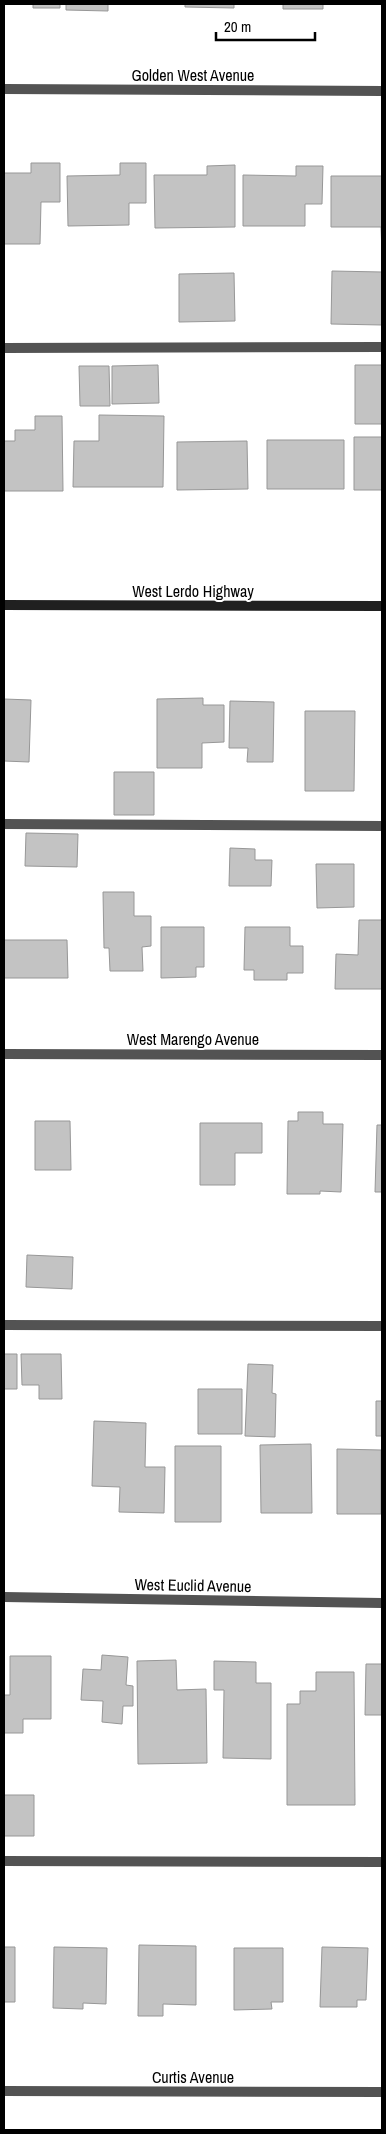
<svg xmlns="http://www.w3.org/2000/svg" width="386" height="2134" font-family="'Archivo Narrow',sans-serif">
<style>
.building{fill:#c3c3c3;stroke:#979797}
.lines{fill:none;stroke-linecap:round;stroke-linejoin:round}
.service{stroke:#535353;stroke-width:10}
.minor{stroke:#535353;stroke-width:10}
.secondary{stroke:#202020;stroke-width:10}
.labels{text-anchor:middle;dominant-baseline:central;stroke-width:4;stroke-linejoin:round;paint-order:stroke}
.street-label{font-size:16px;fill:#000;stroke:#fff}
</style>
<rect width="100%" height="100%" fill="#fff"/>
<path class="building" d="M33,4H60V8H33Z
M66,4H108V11L66,10Z
M185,4H234V8L185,7Z
M283,4H323V9H283Z
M31,163H60V202H41L40,244H4V173H31Z
M120,163H146V203H129V225L68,226L67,176L120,175Z
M235,165V227L155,228L154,175H207V166Z
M296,166H323L322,204H305V226H243V175L296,176Z
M331,176H382V253L381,227H331Z
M332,271L382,272V325L331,324Z
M234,273L235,321L179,322V274Z
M158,365L159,403L112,404V366Z
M355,365H382V424H355Z
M79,366H109L110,406H80Z
M99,415L164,416L163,487H73L74,441H99Z
M35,416H62L63,491H4V441H15V430H35Z
M354,437H382V490H354Z
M267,440H344V489H267Z
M247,441L248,489L177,490V442Z
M203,698V705H224V742L202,743V768H157V699Z
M4,699L31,700L29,762L4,761Z
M230,701L274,702L273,762H247L248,748H229Z
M305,711H355L354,791H305Z
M114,772H154V815H114Z
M26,833L78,834L77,867L25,866Z
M230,848L255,849V860H272L271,886H229Z
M316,864H354V907L317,908Z
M103,892H134V916H151V946L142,947L143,971H110L109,948H104Z
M359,920H382V989H335L336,954L358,955Z
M161,927H204V967H196V977L161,978Z
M245,927H290V946H303V973H287V980H254V970H244Z
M4,940H67L68,978H4Z
M298,1112H323V1124H343L341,1192L320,1191V1194H287L288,1121H298Z
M35,1121H70L71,1170H35Z
M200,1123H262V1153H235V1185H200Z
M377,1125H382V1192H375Z
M27,1255L73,1257L72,1289L26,1287Z
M4,1354H17V1389H4Z
M21,1354H61L62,1399H39V1385H22Z
M248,1364L273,1365L272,1393L276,1394L275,1437L245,1436Z
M198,1389H242V1434H198Z
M376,1401H382V1436H376Z
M94,1421L146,1423L145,1467H165L164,1513L119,1512L120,1487L92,1486Z
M311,1444L312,1513H261L260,1445Z
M175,1446H221V1522H175Z
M337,1449L381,1450V1514H337Z
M102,1655L128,1657L126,1685L133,1686V1706H123L122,1724L102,1722L103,1701L81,1700L83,1669L101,1670Z
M10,1656H51V1719H23V1733H4V1695H10Z
M176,1660L177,1690L206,1689L207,1763L138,1764L137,1661Z
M214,1661L256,1662V1683H271V1759L223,1758L224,1690H214Z
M366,1664H382V1715H365Z
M316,1672H354L355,1805H287V1704H300V1691H316Z
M4,1795H34V1836H4Z
M139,1945L196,1946V2005L163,2004V2016H138Z
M4,1947H15V2002H4Z
M54,1947L107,1948L106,2004L83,2003V2009L53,2008Z
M322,1947L368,1948L366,2000H357V2007H320Z
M234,1948H283V2002H271L272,2009L234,2010Z"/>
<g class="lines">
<path class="service" d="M4,348L382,347
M4,824L382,826
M4,1325L382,1326
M4,1861L382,1862"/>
<path class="minor" d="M4,89L382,91
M4,1054L382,1055
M4,1597L382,1603
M4,2091L382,2092"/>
<path class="secondary" d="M4,605L382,606"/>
</g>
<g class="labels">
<g class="street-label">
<text x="193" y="75">Golden West Avenue</text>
<text x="193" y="591">West Lerdo Highway</text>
<text x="193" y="1039">West Marengo Avenue</text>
<text transform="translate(193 1585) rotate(1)">West Euclid Avenue</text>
<text x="193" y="2077">Curtis Avenue</text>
</g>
</g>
<rect width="386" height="2134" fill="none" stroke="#000000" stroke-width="10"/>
<path d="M216 32v8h99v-8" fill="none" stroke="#000000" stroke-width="2.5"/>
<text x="224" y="32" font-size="15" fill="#000000" stroke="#ffffff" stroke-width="4" paint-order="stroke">20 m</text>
</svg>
